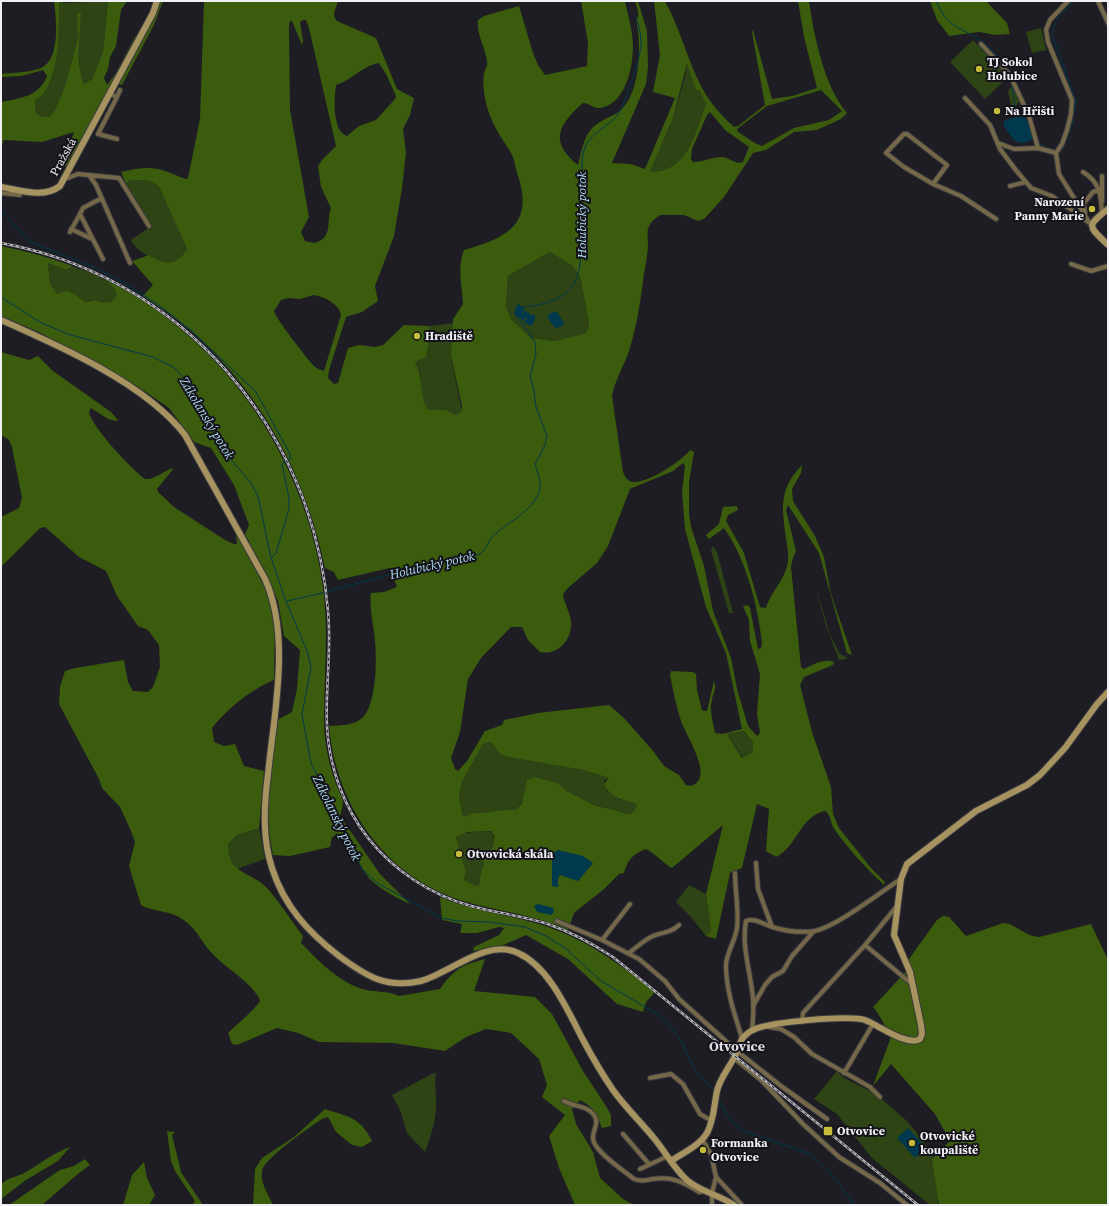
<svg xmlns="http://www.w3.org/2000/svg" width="1109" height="1206" font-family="'Source Serif 4',serif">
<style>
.green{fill:#2e4414}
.forest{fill:#3b5b0d;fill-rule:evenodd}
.water{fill:#00394e}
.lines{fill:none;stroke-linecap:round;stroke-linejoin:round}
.stream{stroke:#00394e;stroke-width:1}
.street-casing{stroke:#3b3b40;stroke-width:6}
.secondary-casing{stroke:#3b3b40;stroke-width:8}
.street{stroke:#756848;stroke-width:4}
.secondary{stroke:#a7935f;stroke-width:6}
.rail-casing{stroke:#b2b1b7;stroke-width:2.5}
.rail{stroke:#14131a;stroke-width:1;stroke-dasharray:3;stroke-linecap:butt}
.poi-dot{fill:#c5bc3d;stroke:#14131a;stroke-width:1.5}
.labels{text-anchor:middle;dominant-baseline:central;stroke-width:4;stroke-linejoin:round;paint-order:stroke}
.poi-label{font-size:12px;font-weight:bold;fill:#f1f0f5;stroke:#14131a;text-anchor:start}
.street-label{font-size:12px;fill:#f1f0f5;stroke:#14131a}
.water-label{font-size:13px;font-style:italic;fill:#afdbf1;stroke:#14131a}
.quarter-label{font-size:14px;font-weight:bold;fill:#dddce6;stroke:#14131a}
</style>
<rect width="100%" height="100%" fill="#1d1d23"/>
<path class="green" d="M59,1L65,3L108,1L103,52L92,79L84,84L80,73L77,14L78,37L66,83L56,108L50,117H42L36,113L35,101L46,91L59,30Z
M1041,28L1046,50L1032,53L1026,32Z
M973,40L1008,77L985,99L950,62Z
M687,64L695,83L706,104C695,133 688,172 650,172L673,118L685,77Z
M1013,85L1021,100L1012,110L1008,91Z
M130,180C140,180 152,179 159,187L187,249C184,254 179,260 173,262C160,266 136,251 131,240L151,226L126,184Z
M550,252L572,266L580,276L589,324L586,333L555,341L531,338L512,320L506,307L508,276Z
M48,263L66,270L71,266C86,271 112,278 117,295L111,302L102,304L92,300L85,302L75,296L56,294L50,283Z
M454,323L451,357L461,407V412L456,415L446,410H429C421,403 422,384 420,373C420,370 417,365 415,362L426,356L430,336L429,326Z
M713,546L717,552L733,613H729L711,550Z
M815,584L830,635L840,654L846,657L847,659L839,660L825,623Z
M744,731L753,742L752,753L743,758L727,734Z
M491,742L499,753L583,770L609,778L604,781L607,791L619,799L635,803L637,806L631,814H626L612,809L596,806L565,790L558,783L535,777C530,785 522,805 516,810C501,809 489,813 475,813C470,813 468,817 463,816L459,797L462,782L483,744Z
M259,828L265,859L237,869L227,855L228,844L237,835Z
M488,831L493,833V847L482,859L484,865L481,871L479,885L476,886L464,880L466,871L456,837L463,833Z
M689,885L706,894L711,931L706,936L691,917L676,902Z
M837,1071L844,1078L876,1094L908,1122L932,1152L939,1197L937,1205H930L872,1158L837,1114L814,1099Z
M436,1072C434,1085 437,1097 436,1109C435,1124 430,1138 425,1152L407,1133L400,1110L392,1095Z"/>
<path class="forest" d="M54,1H59C59,29 60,64 46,90C44,94 39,98 35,101L36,113L42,117H50L56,108L66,83L78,37L77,14L81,12C80,35 75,62 84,84L92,79L103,52L108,1H127L121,10L116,46L110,57L108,69L104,78L107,85L116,73L136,35L140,34L66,169L64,161L74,132L42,142L4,140L1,147V102C20,98 39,97 47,76L43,70L22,76L1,77V74C12,73 32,72 41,68C61,59 56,19 54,1Z
M160,1H163L154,25L122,85L119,84Z
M204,1H338C336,9 331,14 337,21L376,38L397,89L414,98L410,115L403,129L406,152L402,188L394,236L375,286L378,301L362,312L346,317L329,370L328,378L334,384L338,383L348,348L359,345L375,347L383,345L404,325L429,326L430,336L426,357L415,362C424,375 419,400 429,410H446L456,415L461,412L462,406L451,356L453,319L463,304C462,286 457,268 464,250C508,238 535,223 517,173C515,167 515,161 512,155C504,141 494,128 489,113C485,102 482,85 484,73C485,69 488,66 487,62C486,48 476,35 478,20L484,16L519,6L533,53L538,65L545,75L550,74L587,66L588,43L581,1H625C627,12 631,23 632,35C636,57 628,105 600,108C594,109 589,103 583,103C558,125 549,142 578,165C582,150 584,133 597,124C605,118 614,116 621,110C640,92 641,48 637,24C636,21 637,19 638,16C639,12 636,5 635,1H638L647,31L648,67L646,84L612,163L631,164L645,169L675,98L653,92L660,55L654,1H665C680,28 687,59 701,86C709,102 721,115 734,127L738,126L765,105L752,32L753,30L772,99L792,96L817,88L804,37L798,1H809C814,36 824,86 847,113L841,119L817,130L794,132L766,150L753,153L724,197L704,219L698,221L684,215H660C644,226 648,231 648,248C647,256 646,265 644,273C641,298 637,326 629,351C624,366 615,380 612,396L623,472C625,477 628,482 634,482C648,483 682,461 690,450L694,452L689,482V514L691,527L704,566L713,611L731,658L737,689L748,726L757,736L760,733L757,714L760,674L750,641L749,620L743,606L748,605L750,608L758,649L761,648L762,643C758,606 746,559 724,528L709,539L706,535L719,524L723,507L737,506L738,510L728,515L726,521L744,553L760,607L766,608C771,591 786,579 788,561C789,554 787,546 786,539C782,508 778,490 802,465L801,473L792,489L793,501L815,536L824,557L831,594L852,655L847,653L819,553L788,505L786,510L796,551L793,558L791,567L801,667L804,669C813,664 825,658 834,662L833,665L804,677L800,685L812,732L831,787L833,814L839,828L871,868L885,882L884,885C867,869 849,850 835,830C830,824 832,816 825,811C800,816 797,847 776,857L766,851L769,809L757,804L742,868L730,873L716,939L706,936L711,931L706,894L723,825L672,868C663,863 656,854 646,849C633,854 628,859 624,873L619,874L604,889L574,913L568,930C534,915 498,911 463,901C385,877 336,806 329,726C340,725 356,726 364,716C376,702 377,660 375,642C374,625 369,610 371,593L384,592L397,587L390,568L338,580L334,572L325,568C306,478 263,394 192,332C177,319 160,307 143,296L153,285L132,261L149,255C164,265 176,267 187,249L159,187C152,179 140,180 130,180L126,184L121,172C151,165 158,167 185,179L188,178L200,119ZM303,20H306L309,28L336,146L322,160L318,166L321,187L331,208C326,219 334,239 314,243L305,241L301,232L309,217L290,110L289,26L290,21H292L302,45L303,41L300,22ZM379,63L386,74L396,96L395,99L376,120L359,126L347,136C332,131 334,98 336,85C352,80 362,66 379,63ZM687,64L696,90H699L706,104C695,133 688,172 650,172L673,118ZM821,90L842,111L829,120L794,128L762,146L755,143L738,132L737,129L767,106ZM710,112L725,130L749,147L743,162C735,165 729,157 722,157C712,157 703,162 693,162L691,159L692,149L707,115ZM550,252L572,266L580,276L589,324L586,333L555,341L531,338L512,320L506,307L508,276ZM314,295C325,297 339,304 341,315L324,371C321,370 318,369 315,367C308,360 276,319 274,311L281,300L288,298L300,299ZM683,463L685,466L682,492L685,529L706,607L726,653L742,729L722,734L715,733C713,722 709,710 712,700C713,692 717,690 714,681L707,711H705L702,710L697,690L696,674L693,672L671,671L670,675C673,690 676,706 681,721C685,734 712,773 695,784C692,786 690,786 686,785L679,775L664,766L654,752L623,717L609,705L538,713L504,720L502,725L485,731L467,761L458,771L455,769L451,758L460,732L468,679L481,658L511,627H522L528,640L540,652C558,656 573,639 571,621C570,612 564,603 563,594L568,588L597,563L608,546L630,489L673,471ZM744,731L753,742L752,753L742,758L727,734ZM491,742L499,753L505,756L583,770L609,778L604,784C609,797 622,800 635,803L637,806L631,814H626L612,809L596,806L565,790L558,783L535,777L527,780L522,803L516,810C501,809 489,813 475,813C470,813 468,817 463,816L459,797L462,782L483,744ZM491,831L494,835L493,847L482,859L484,865L481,871L479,885L476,886L464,880L466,871L456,837L467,832Z
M930,1H986L1007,23L1010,34L995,35L979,32L949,36L937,20Z
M1,246C37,253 72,264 106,280C224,338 305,458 323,587C329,632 324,675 324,720C324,740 328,761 335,781C337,788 342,795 343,802C343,806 341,812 340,816L380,874L410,904C397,898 383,891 372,881C358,868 353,839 338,834L332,837L330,847L290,856L273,855L267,822L275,721L292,712L297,689L300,650L284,636L278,601L265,572L245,534L249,525L234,485L211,448L194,442L169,408L137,386L39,332L1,316ZM48,263L66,270L72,266C86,271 112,278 117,295L111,302L102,303L95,300L85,302L74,294L67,291L57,294L50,283Z
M1,352L29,360L38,356L53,371L111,412L118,420L116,421L108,419L91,408L89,412C91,426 132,470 145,479C156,480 164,470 174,468L157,489L158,492L174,507L225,540L234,544H237L236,534L270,597L275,628L274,680C250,690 228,708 212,728L214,742L224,746L235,744L244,766L264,771L259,828L237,835L228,844C227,875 252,871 268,889C280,903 291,920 303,936L301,943C320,962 339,983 366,990C377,992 389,991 399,996L440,989C454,969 462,965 485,959L474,991L535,997L552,1014L583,1071L606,1106L611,1115V1126L602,1128C597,1116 593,1106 580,1100L572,1109L576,1124L593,1152L600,1178L623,1199L634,1205H575L559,1168L549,1136L565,1115L542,1097L547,1085L539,1059L511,1033L486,1029L466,1037L445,1051L393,1043L319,1042L298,1033L277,1028L237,1045L232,1044L228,1033C234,1027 260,1005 260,1000C249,979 225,969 210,951C198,937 196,927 179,917C168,911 148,910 141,905L129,866L135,842L131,831L120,807L102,788L99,779L59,704L60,687L65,671L75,668L118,661L124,660L128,682L133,691L148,692L153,687L160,667L159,645L148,630L138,626L117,596L106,571L79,557L45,527L40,528L1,567V517L19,508L22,498L12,447L9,440L1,435Z
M440,897C475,912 513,915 548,927C589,941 622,966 655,992L646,1002L643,1012L617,1004L568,959L526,935L499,947L473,951L474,947L499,935L504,928L499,927L477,933H460L462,924L442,920Z
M943,916L949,917L966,936L1003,923C1014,922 1023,936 1039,937L1091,924L1108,960V1205H939L932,1159L950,1141L935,1114L891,1064L873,1086L891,1037C885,1027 881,1016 873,1007L910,967L909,959L937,920Z
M325,1109C349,1117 360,1117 372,1141L362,1147L352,1145L336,1132L328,1117L322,1119C310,1127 263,1159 262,1171C260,1183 268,1194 273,1205H253L255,1169L262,1158L294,1137Z
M167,1131L175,1132L172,1135L181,1172L203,1205H192L195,1201L175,1171L171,1161Z
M70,1147L58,1161L26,1180L1,1199V1185C9,1176 16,1178 26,1172C41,1163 53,1153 70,1147Z
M85,1159L90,1165L79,1173L42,1205H9L60,1170L74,1166Z
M144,1162L147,1178L155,1195L149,1205H123L132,1175Z"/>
<path class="water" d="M1023,115L1030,125L1033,139C1016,149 1012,137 1003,125L1005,120Z
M519,304L525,309L522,315L526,311L529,312V315L532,314L536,317L533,324L531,326L524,322L528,316L522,321L520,317L518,318L514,314L516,307Z
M553,312H557L564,323L563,326L555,328L548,318V315Z
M558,850L583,856L593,863L578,881L560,875L558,879V887L552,886V856L555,852Z
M538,904L553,908L554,912L551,915L537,912L534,906Z
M908,1128L926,1148L915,1158L897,1138Z"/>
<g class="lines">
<path class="stream" d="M936,1C948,29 962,27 984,43C993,50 1000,60 1007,69
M1011,82L1017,116
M1039,143L1046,148
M1060,150L1063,149L1072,124L1076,102L1053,37C1051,20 1064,12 1074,1
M1,210L30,242L89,265L121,281L156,303L192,331L256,392L290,454V459L282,464L289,498V509L276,553L272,558
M1,297L38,321L67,334L153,357L175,368L186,380L221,448L251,483L258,496L271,558L286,601L307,651L311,667L302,714L311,763L362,869L377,883L441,918L458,921L489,922L525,927L548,937L565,948L601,981L657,1014L668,1024L682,1042L694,1069L714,1090
M523,307C596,300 578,258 581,204C581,199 583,194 583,189C583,176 580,164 584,150C588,135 605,128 615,118C624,109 641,57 641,44C641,34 639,25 635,15
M287,601L318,594L432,563L480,554C487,549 488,540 495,534C508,523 538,507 540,488C541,481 537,471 535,464L545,445L547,436L536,407L534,391L530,376L536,354L535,343L530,334L517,317
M718,1098C725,1112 730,1122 743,1131L810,1154L828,1170L855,1205"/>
<g class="street-casing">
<path id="street" d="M1098,1L1108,23
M981,44L1010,75L1029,116L1038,148
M110,94L117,97L98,134L117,139
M117,97L120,90
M965,98L990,125L1000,149L1015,169L1031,188L1052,196L1091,224
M998,143L1014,149L1038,148L1056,153
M1056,153L1062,144L1067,130L1071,114L1072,100L1048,42L1046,30L1050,20L1068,1
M1056,153L1059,174L1089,222
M1083,172C1100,182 1101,195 1102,214
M89,175L96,185L130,263
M1102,176V201
M66,177L68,178L78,174L119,178L149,226
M933,184L947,165L907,134H904L886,153L904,167L933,184L961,196L996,219
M1010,186L1026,182
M1,193L20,195
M102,198L83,208L80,214L103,259
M1085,214L1084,203L1093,192L1099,190
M71,229L92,239
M70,232L80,214
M1071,264L1091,271L1108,266
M756,863L758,889L772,927
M735,873C735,891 739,910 737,928C735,942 726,953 726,966C726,990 735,1016 742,1038
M557,921L602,940L639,959L665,981L679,999L737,1051L781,1086L827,1119
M602,940L630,904
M865,945L913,985
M629,953C637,947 644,940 653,936C663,932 671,933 679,925
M753,1006L765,985L772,977L783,971L792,956L814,931
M802,1022L803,1013L865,945L897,906
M769,1027L781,1029L794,1037L812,1054L870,1087L880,1097
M752,1030C753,1020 754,1009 753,999C751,973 741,946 746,921C754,917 765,925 772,927C785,931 801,933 815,931C838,926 880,892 901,879
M734,1058L762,1081L803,1124L839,1157L880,1183L907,1205
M844,1073L873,1024
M650,1078L671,1074L683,1084L700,1114L712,1121
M564,1101C573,1107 587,1105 594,1115C600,1124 592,1130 593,1139C594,1151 624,1171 634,1179C642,1182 646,1180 653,1179C672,1176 683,1182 699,1192H701L703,1190
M623,1134L649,1164
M702,1139L711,1154L716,1177L742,1205
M640,1169L668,1156
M712,1205V1193L716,1177"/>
</g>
<g class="secondary-casing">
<path id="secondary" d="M1,187C20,190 43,199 60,186L153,13L157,1
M1108,209C1085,227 1089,226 1108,245
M1,320C60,346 146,384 185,435L265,579C291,636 274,714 268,774C264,805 262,838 272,868C284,906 308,932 339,956C366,976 386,989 421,981C450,973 487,938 518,953C549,967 567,1009 582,1038C591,1055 602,1074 613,1090C625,1107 640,1121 653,1137C665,1151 674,1169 688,1181C702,1192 719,1195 734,1205
M671,1161C683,1153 700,1145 707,1133C714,1120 714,1105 717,1091C720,1078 729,1068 735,1056C738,1051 739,1044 742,1039C744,1036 750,1031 753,1030C768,1022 849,1015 865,1020C878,1025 908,1047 920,1039L922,1034L921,1025L910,972L894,935L901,879L907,864L976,811L1027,785L1040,775L1065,748L1097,704L1108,692"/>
</g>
<use href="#street" class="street"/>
<use href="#secondary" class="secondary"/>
<g class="rail-casing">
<path id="rail" d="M1,243C182,276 313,429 328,611C332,650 325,688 327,726C329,766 343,806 368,838C394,871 431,895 471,906C497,913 523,916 548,924C571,932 593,944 613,957L918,1205"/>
</g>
<use href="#rail" class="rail"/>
</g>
<g class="poi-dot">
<circle cx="979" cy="69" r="4"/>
<circle cx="997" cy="111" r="4"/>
<circle cx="1092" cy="209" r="4"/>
<circle cx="417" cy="336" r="4"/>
<circle cx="459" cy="854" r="4"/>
<rect x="823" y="1126" width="10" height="10" rx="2"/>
<circle cx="912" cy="1143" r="4"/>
<circle cx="703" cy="1150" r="4"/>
</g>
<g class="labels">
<g class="poi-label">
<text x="987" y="62">TJ Sokol<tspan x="987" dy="14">Holubice</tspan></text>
<text x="1005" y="111">Na Hřišti</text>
<text x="1084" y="202" text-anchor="end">Narození<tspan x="1084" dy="14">Panny Marie</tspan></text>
<text x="425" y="336">Hradiště</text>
<text x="467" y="854">Otvovická skála</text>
<text x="837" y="1131">Otvovice</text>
<text x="920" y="1136">Otvovické<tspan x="920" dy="14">koupaliště</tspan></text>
<text x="711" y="1143">Formanka<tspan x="711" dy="14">Otvovice</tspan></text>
</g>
<g class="street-label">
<text transform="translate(63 157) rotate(-61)">Pražská</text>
</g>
<g class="water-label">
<text transform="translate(581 215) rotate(-90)">Holubický potok</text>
<text transform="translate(207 418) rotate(59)">Zákolanský potok</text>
<text transform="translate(432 565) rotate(-13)">Holubický potok</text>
<text transform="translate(337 818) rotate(64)">Zákolanský potok</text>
</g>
<g class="quarter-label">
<text x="737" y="1046">Otvovice</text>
</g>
</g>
<rect width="1109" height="1206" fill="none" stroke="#f1f0f5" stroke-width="4"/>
</svg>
